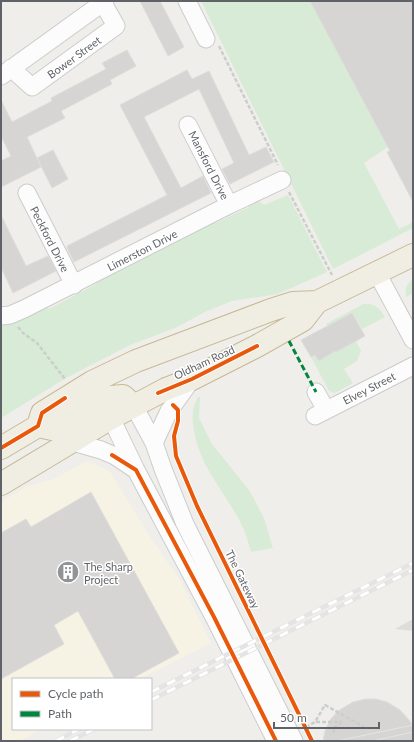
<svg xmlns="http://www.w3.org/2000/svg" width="414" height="742" font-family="Lato,sans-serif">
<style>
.commercial{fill:#f7f3e4}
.industrial{fill:#dfddda}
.green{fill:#d8ebd6}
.building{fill:#d6d5d3;stroke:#deddd9}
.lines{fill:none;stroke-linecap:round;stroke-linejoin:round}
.minor-casing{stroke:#cbcccc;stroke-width:19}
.highway-casing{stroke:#c8b996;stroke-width:24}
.path{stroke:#cacfcc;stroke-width:2.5;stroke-dasharray:4 2;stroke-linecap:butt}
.minor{stroke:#fdfcfc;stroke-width:17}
.highway{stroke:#f0ede3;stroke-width:22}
.tram{stroke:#e4e4e4;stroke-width:1}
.rail-casing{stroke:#e4e4e4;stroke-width:4.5}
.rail{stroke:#fff;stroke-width:3;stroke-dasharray:9;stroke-linecap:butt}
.quiet{stroke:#00873e;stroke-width:3;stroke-dasharray:6 3;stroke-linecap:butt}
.cycleway-casing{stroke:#fff;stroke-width:6}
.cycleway{stroke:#e8590c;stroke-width:4}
.labels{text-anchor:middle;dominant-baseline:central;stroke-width:3;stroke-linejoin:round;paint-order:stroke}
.street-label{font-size:11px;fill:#5f6368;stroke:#fff}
.poi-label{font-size:11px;fill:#5f6368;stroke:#fff;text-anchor:start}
</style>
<rect width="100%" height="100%" fill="#efeeea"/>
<path class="commercial" d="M88,462L104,468L111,473L146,531L181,582L211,643L140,679H13V729H42L19,741H1V502L26,487L54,479L83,463Z"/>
<path class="industrial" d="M413,619V631L395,629Z"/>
<path class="green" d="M201,1H311L388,147L364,163L399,229L413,222V228L333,269Z
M288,195L327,272L278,294L232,301L207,311L175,328L130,345L66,378L1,418V322L46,305L49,309L96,284L94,280L213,219L216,223L249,207L248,204L256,199L264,205Z
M413,280V293L406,297C405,290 406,283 413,280Z
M363,304C375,303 379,308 385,317L362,329L352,313L327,326L326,324Z
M356,341L361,351L357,361L344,369L353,383L335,393L329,391L311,357L315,355L319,361L327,356L324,350L332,345L336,352Z
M198,397H200L199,418L212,444L249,490L264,518L273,548L251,552C249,545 247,538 245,532C228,493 198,469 193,424C192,414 193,406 198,397Z"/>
<path class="building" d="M140,1H160L184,47L168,56Z
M310,1H413V202L387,152L390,151Z
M127,50L136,66L110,80L112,84L61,111L65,118L27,137L41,167L1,187V161L11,156L1,136V100L12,122L52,101L51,98L106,69L102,63Z
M187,70L192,79L209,71L249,155L266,147L274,162L230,184L222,169L234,163L199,89L144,117L181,188L203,176L211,193L74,262L67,248V246L167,195L120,105Z
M53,150L68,179L52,188L37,158Z
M1,215L26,266L48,256L56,271L13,293L1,267Z
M352,313L365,336L336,352L335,351L319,361L315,355L311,357L301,340Z
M91,492L179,653L131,679H115L78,611L54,625L64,644L1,679V533L26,519L31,527Z
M366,699H376L387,702L400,710L410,721L413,728V741H323L325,731L330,720L338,711L353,702Z"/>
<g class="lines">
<g class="minor-casing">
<path id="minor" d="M187,1L206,39
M11,68L32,87L116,26L103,3
M1,76L105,1
M188,125L229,205
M27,193L74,285
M377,273L413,340
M1,316L10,315L24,309L229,205L282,180
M316,392L326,410
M134,406L154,443L163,469L185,524L294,741
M315,416L413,366
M111,418L136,470L214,617L276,741
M73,442L101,450L115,456L136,470
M154,443L169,411L192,379"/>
</g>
<g class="highway-casing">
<path id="highway" d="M38,426L52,429L102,400L111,397L123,396L134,406
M1,448L38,426L42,413L92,382L136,361L271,310L293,303L317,302L413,255
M1,484L111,418L166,389L192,379L257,346L303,320L317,302"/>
</g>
<path class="path" d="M219,46L278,165
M289,192L332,275
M18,327L23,333L37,343L65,379
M316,722H342
M306,727L315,722L325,705L364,727
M334,733L333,728L341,723"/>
<use href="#minor" class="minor"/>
<use href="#highway" class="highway"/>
<path class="tram" d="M337,741L413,725
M372,741L413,732"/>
<g class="rail-casing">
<path id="rail" d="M151,692L413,563
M151,700L413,570
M56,741L79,729
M70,741L94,729"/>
</g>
<use href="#rail" class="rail"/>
<path class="quiet" d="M289,341L316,392"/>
<g class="cycleway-casing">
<path id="cycleway" d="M158,393L192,379L257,346
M173,405L178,410V421L174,436L176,456L197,506L312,741
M1,448L38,426L42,413L65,398
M112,455L136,470L214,617L276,741"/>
</g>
<use href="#cycleway" class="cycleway"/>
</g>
<defs>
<g id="building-disc" transform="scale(1.15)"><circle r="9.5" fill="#919496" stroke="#fff"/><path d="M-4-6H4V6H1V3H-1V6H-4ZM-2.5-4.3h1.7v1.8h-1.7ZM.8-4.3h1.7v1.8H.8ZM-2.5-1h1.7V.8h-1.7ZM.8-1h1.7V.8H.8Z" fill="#fff"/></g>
</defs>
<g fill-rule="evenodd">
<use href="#building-disc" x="68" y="572"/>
</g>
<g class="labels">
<g class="street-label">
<text transform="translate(74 57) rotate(-36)">Bower Street</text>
<text transform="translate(209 165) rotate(63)">Mansford Drive</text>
<text transform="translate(50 239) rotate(63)">Peckford Drive</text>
<text transform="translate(142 250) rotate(-27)">Limerston Drive</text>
<text transform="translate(204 362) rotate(-25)">Oldham Road</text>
<text transform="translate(369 388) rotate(-27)">Elvey Street</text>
<text transform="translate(243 579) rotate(64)">The Gateway</text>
</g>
<g class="poi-label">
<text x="84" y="566">The Sharp<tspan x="84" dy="13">Project</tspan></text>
</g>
</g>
<rect width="414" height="742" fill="none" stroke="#5f6368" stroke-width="4"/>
<rect x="12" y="678" width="140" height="52" fill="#ffffff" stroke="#bfc1c3"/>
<rect x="20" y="691" width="20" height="6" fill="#e8590c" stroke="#bfc1c3"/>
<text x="48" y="698" font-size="12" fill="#5f6368">Cycle path</text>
<rect x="20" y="711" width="20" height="6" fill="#00873e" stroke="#bfc1c3"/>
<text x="48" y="718" font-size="12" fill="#5f6368">Path</text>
<path d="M274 722v6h105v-6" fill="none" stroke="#5f6368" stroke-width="2"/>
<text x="280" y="722" font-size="12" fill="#5f6368" stroke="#ffffff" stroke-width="3" paint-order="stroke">50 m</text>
</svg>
